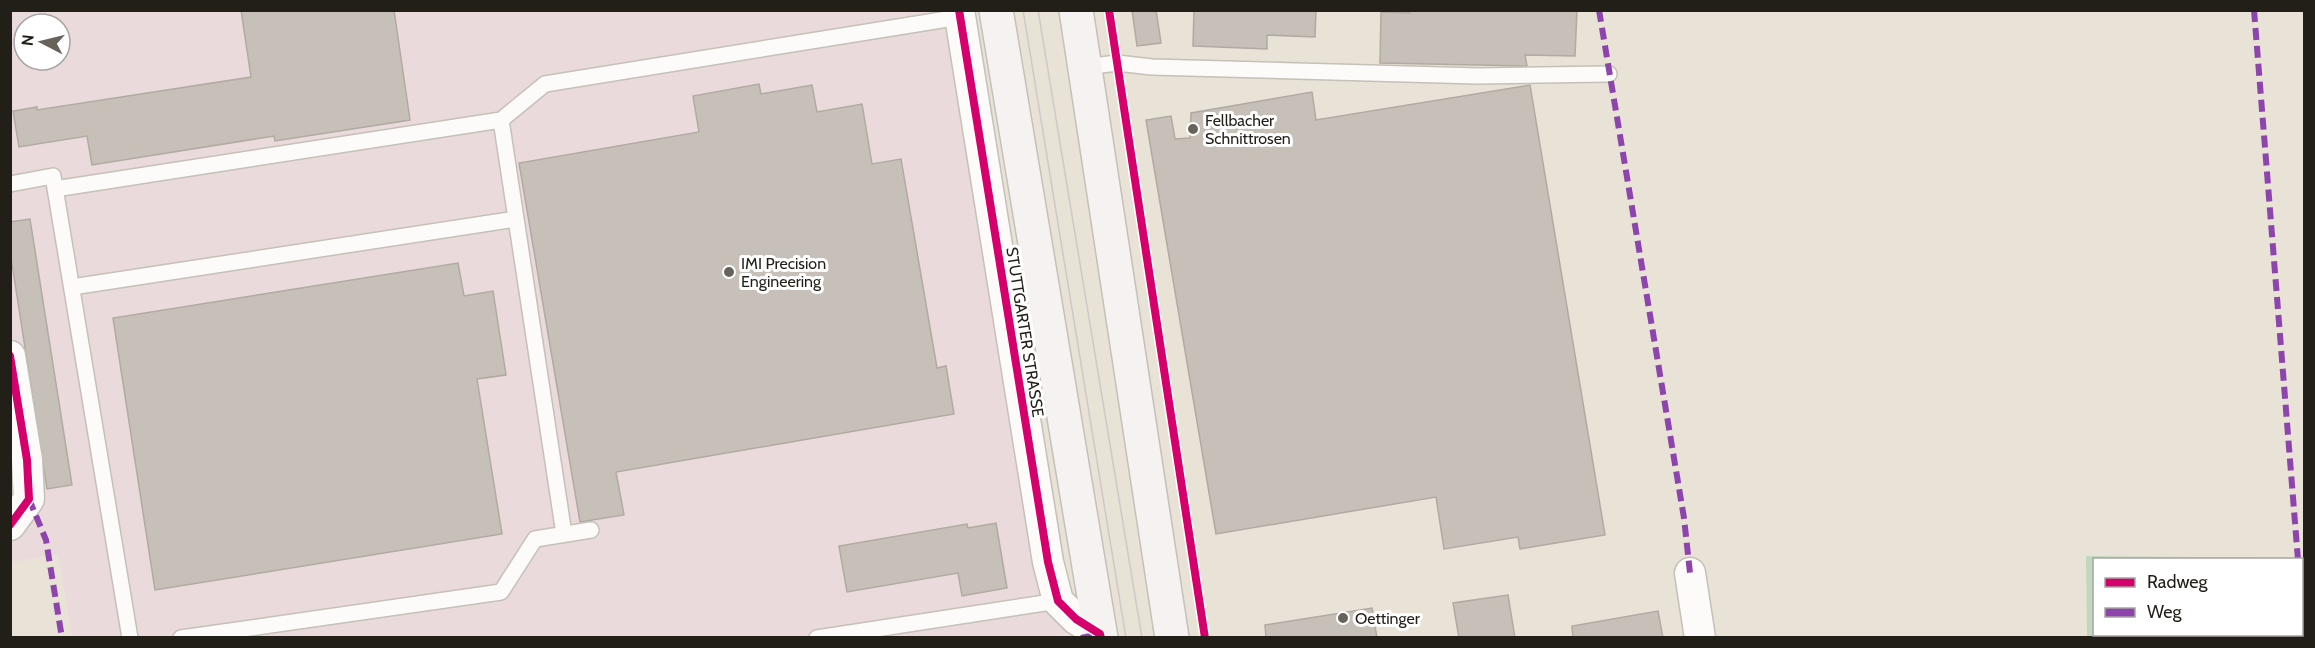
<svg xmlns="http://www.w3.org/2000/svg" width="2315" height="648" font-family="Cabin,sans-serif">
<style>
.industrial{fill:#eadadb;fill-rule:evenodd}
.green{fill:#c0d8bd}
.building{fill:#c7c0b9;stroke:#b0aaa3;stroke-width:1.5}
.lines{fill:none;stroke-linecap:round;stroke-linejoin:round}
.service-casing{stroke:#c5c0b8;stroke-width:18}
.minor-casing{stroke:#c5c0b8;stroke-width:33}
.secondary-casing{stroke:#c5c0b8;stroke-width:36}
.service{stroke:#fcfbf9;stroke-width:15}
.minor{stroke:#fcfbf9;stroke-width:30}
.secondary{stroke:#f6f2f1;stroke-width:33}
.tram{stroke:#cccac7;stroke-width:1.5}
.quiet{stroke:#8e44ad;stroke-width:6;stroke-dasharray:12 6;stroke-linecap:butt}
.cycleway-casing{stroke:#fff;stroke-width:11}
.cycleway{stroke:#d6006c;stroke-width:8}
.poi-dot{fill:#67635b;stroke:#fff;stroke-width:2}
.labels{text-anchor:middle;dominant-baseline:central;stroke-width:6;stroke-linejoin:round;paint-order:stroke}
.poi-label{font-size:16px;fill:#221f18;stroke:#fff;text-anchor:start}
.street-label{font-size:16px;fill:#221f18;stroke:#fff}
</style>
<rect width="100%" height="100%" fill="#e8e2d7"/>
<path class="industrial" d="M11,11H956L1068,633L1042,638L72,637L58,554L11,562ZM24,24H60V60H24Z"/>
<path class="green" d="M2086,556L2287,558L2094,560V634H2292V637H2087Z"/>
<path class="building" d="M241,10H394L410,120L275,141L274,136L92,165L87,136L19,147L13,111L37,107V110L251,77Z
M1132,10H1156L1161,43L1137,46Z
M1194,10H1316L1315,37L1267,35V49L1193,46Z
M1410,10H1577L1575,56L1525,55L1527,66L1380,63L1381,12L1410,13Z
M759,84L761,94L812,85L817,112L862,104L872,164L901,159L937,368L946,366L954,414L616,472L624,515L580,522L519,163L699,132L693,96Z
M1530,85L1605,535L1520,549L1518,537L1444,549L1436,497L1216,534L1146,120L1171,116L1175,139L1190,138L1191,113L1312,92L1316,120Z
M30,219L72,485L47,489L10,251V222Z
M458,263L464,296L493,291L506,375L477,379L502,534L155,590L113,318Z
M996,523L1007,588L962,596L958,573L847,592L839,546L967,524L968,528Z
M1508,595L1515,638H1459L1453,603Z
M1372,608L1377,638H1266L1265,625Z
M1658,611L1663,638H1573L1572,626Z"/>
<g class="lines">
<g class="service-casing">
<path id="service" d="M1085,67L1117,63L1152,67L1478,76L1609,74
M501,120L545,84L960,17
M10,184L53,176L130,638
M55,189L501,120L564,534
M72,287L516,219
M181,638L501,592L535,539L591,530
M817,638L1058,601"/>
</g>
<g class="minor-casing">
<path id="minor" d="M959,10L1048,562L1058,601L1076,619L1100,634
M10,356L27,460L29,499L10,525
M1690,573L1700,638"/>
</g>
<g class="secondary-casing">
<path id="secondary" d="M996,10L1101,638
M1076,10L1172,638"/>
</g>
<use href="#service" class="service"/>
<use href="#minor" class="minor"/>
<use href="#secondary" class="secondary"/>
<path class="tram" d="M1023,10L1126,638
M1038,10L1142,638"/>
<path class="quiet" d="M1599,10L1684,518L1690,573
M2254,10L2298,560
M29,499L46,540L62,638
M2302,603L2304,638
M1081,638L1100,634"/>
<g class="cycleway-casing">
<path id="cycleway" d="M959,10L1048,562L1058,601L1076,619L1100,634L1101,638
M1109,10L1205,638
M10,356L27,460L29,499L10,525"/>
</g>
<use href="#cycleway" class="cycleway"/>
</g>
<g class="poi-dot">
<circle cx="1193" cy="129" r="6"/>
<circle cx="729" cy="272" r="6"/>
<circle cx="1343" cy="618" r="6"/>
</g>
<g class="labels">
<g class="poi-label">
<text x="1205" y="120">Fellbacher<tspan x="1205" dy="18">Schnittrosen</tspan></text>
<text x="741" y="263">IMI Precision<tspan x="741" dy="18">Engineering</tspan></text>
<text x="1355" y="618">Oettinger</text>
</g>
<g class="street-label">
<text transform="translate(1025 332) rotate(81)">STUTTGARTER STRASSE</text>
</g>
</g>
<rect width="2315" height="648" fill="none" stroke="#221f18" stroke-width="24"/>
<rect x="2093" y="558" width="210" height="78" fill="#ffffff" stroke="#a7a5a3" stroke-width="1.5"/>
<rect x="2105" y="578" width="30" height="9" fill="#d6006c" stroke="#a7a5a3" stroke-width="1.5"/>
<text x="2147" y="588" font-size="18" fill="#221f18">Radweg</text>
<rect x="2105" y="608" width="30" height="9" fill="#8e44ad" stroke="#a7a5a3" stroke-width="1.5"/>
<text x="2147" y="618" font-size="18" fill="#221f18">Weg</text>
<g transform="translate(42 42) rotate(277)"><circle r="28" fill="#ffffff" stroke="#a7a5a3" stroke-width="1.5"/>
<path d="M0-4.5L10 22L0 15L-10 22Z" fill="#67635b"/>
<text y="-9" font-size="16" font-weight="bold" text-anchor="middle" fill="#221f18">N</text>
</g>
</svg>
